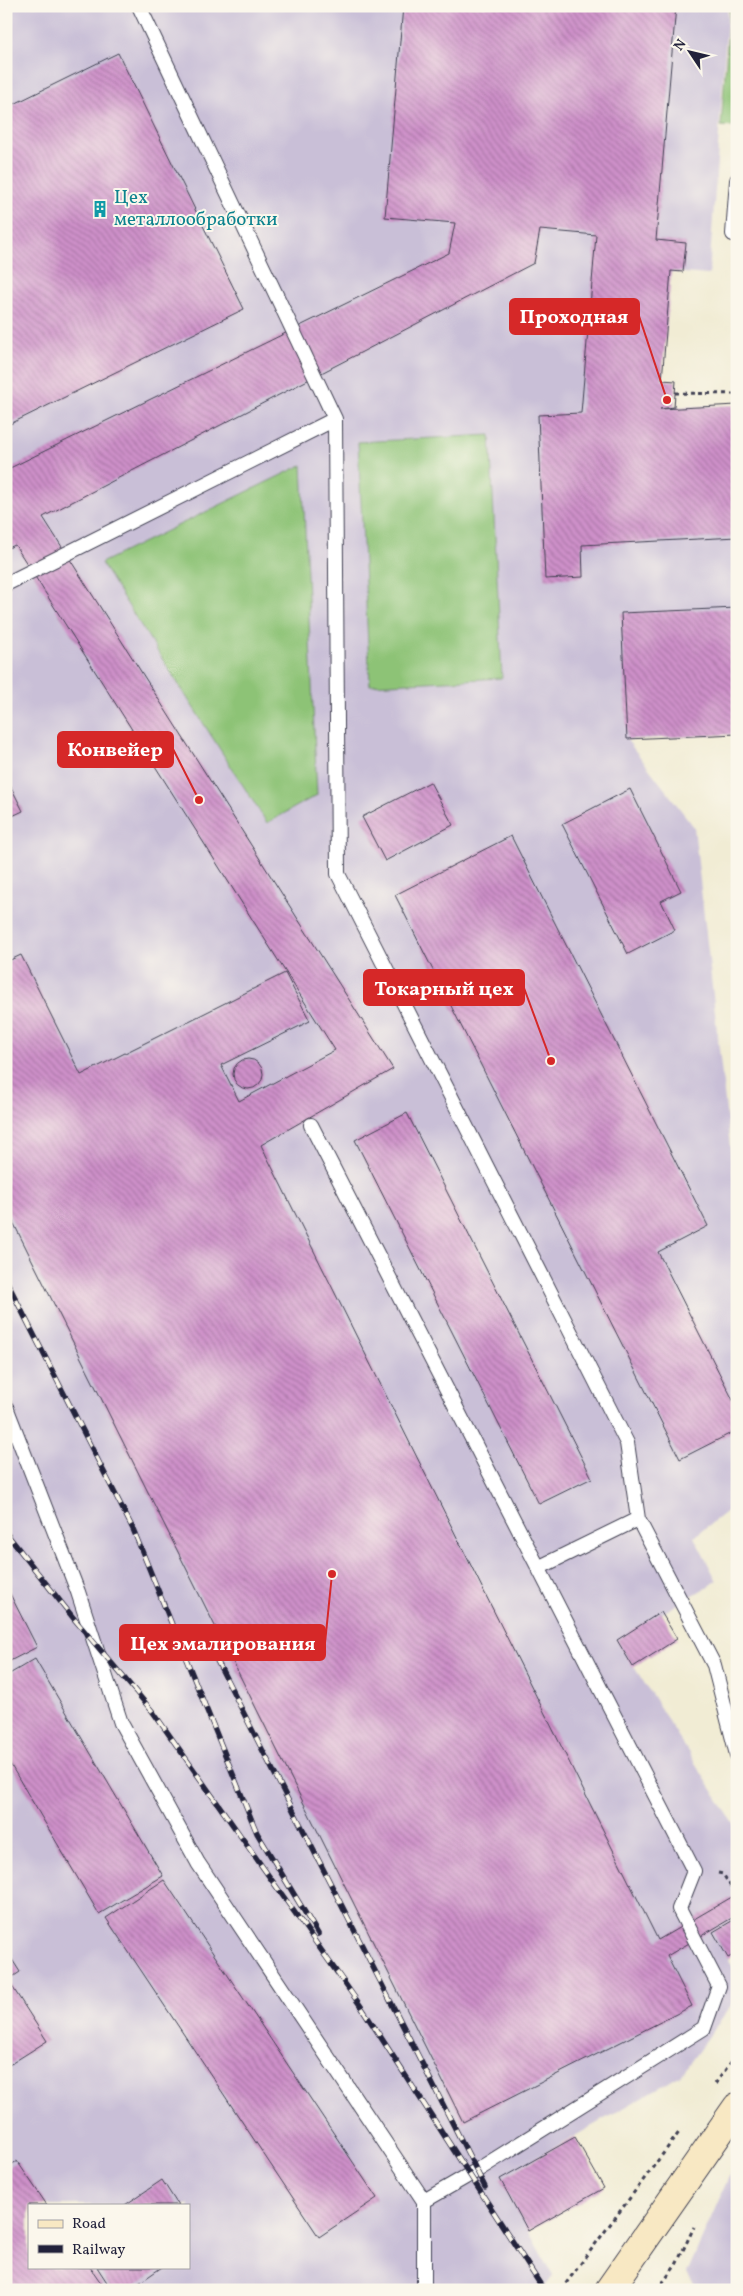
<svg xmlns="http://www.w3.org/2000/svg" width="743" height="2296" font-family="Vollkorn,serif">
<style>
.industrial{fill:#c9bfd7;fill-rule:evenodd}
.grass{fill:#8dc376;stroke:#587258}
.building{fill:url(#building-back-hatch)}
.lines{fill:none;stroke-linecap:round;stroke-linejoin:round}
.lane-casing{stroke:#414052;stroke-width:16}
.secondary-casing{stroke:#414052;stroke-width:30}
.path{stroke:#414052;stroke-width:3;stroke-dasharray:4 4;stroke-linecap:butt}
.lane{stroke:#fff;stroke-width:14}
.secondary{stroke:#f8e8c3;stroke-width:28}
.rail-casing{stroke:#22223b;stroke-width:5.5}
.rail{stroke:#fbf7ec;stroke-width:4;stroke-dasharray:11;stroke-linecap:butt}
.labels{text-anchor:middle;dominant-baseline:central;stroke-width:4;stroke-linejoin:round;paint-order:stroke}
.culture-label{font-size:19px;fill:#0d838f;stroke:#fbf7ec;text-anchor:start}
.leader{fill:none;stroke:#d62828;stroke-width:2}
.callout-dot{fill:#d62828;stroke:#fbf7ec;stroke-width:2}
.callout{fill:#d62828;stroke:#d62828;stroke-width:2}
.callout-label{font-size:20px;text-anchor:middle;font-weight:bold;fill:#fff}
</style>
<defs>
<pattern id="building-back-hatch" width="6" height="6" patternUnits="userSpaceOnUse" patternTransform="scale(1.25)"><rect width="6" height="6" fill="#ce90c9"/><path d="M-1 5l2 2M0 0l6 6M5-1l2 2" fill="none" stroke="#a775a4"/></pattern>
</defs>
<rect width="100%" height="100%" fill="#fbf7ec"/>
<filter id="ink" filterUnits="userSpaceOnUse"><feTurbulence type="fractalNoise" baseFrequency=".02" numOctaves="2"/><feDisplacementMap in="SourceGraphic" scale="10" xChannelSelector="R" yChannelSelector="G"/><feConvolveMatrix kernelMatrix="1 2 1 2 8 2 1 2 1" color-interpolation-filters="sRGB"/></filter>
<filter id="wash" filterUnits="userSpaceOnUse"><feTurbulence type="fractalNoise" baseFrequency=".0096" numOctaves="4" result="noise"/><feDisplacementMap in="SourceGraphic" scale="20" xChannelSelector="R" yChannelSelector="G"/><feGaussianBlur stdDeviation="1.12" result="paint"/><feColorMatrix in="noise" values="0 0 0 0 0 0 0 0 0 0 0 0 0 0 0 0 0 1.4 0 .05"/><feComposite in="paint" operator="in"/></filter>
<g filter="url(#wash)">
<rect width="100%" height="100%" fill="#f1ecd4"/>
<path class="industrial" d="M6,6H728L709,275L671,272L662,379L676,381L674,407L737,405V734L627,740L694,827L737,1208V1503L694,1537L717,1581L617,1640L737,1829V1953L728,1958L737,1975V1997L681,2075L500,2179L553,2276L543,2290H6ZM29,2205H189V2267H29Z
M737,2158V2290H697L687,2273Z"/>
<path class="grass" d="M730,6H737V67L733,127L721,126Z
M490,435L502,678L370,685L358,442Z
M302,465L317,795L267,823L101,563Z"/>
<g id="blocks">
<path class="building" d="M403,6H676L656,240L686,243L683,272L671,271L662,380L676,381L674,407L660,409L737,405V537L582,545L583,577L545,579L538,415L581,413L596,235L540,230L534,263L43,517L393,1069L261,1145L658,1940L737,1894V1915L667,1956L692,2006L463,2122L6,1208V962L21,955L81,1075L285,973L310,1021L221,1065L239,1101L335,1050L15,545L6,549V470L449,253L455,223L385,217Z
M118,53L244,309L6,426V108Z
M737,608V734L627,739L621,613Z
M6,777L23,811L6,819Z
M430,782L453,825L385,861L362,817Z
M630,789L681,891L661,901L675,930L628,954L562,824Z
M511,836L708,1226L658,1252L737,1408V1430L680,1459L395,895Z
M233 1074a15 15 0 1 1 30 0a15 15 0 1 1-30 0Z
M407,1113L592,1478L539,1504L355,1140Z
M6,1586L37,1647L6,1663Z
M661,1612L677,1639L633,1667L617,1640Z
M35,1659L163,1876L99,1914L6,1757V1676Z
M164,1880L377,2198L319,2237L106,1918Z
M737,1918V1953L728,1958L713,1932Z
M6,1950L20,1972L8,1980L47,2041L6,2067Z
M575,2137L604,2188L528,2231L500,2179Z
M17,2161L47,2205H29V2267H90L106,2290H6V2168Z
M162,2180L178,2205H125Z
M97,2267H162L129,2290H112Z"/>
</g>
</g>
<g filter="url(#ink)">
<use href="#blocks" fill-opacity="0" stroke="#414052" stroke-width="1"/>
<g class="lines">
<g class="lane-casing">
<path id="lane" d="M139,6L335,419
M737,180L733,234L737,235
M6,584L335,419L338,874L627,1443L638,1519
M311,1125L694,1871L679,1909L719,1986L704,2028L476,2171L424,2201V2290
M6,1407L78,1592L121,1723L198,1863L424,2201
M538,1568L638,1519L714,1665L737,1755"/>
</g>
<g class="secondary-casing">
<path id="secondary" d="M609,2290L737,2107"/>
</g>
<path class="path" d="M675,393L737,394
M718,1873L723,1874L737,1897
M715,2084L737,2054
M561,2290L680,2131
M657,2290L676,2265L694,2227"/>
<use href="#lane" class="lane"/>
<use href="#secondary" class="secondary"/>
<g class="rail-casing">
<path id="rail" d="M6,1280L133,1529L257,1833L318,1934
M6,1533L75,1620L153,1712L360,2005L544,2290
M206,1639L485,2187"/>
</g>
<use href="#rail" class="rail"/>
</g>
</g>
<defs>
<g id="building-bare" transform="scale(1.35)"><path d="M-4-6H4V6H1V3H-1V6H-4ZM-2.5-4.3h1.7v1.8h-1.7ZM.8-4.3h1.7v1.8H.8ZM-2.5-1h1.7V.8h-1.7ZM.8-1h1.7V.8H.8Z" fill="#0f9aa8" stroke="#fbf7ec" stroke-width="2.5" paint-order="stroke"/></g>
</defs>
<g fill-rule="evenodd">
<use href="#building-bare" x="100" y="209"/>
</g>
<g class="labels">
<g class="culture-label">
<text x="114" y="198">Цех<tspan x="114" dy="22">металлообработки</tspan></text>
</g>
</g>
<path class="leader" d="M667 400L639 316M199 800L173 749M551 1061L524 988M332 1574L325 1643"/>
<g class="callout-dot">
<circle cx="667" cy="400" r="5"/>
<circle cx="199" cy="800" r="5"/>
<circle cx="551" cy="1061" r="5"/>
<circle cx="332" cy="1574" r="5"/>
</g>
<g class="callout">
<rect x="510" y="299" width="129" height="35" rx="5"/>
<rect x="58" y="732" width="115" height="35" rx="5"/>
<rect x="364" y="970" width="160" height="35" rx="5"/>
<rect x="120" y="1625" width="205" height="35" rx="5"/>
</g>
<g class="callout-label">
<text x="574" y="323">Проходная</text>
<text x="115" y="756">Конвейер</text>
<text x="444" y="995">Токарный цех</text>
<text x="223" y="1650">Цех эмалирования</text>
</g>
<rect width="743" height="2296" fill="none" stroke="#fbf7ec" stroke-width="25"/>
<rect x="28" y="2204" width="162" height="65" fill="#fbf7ec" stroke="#a4a2a5"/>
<rect x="38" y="2220" width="25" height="8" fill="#f8e8c3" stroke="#a4a2a5"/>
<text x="72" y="2228" font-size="15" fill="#22223b">Road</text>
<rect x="38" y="2245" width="25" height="8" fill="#22223b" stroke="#a4a2a5"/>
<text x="72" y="2254" font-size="15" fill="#22223b">Railway</text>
<g transform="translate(690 52) rotate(305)" stroke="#fbf7ec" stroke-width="4" paint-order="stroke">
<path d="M0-4L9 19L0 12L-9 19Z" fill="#22223b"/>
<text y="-8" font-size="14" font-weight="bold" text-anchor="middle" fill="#22223b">N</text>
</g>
</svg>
